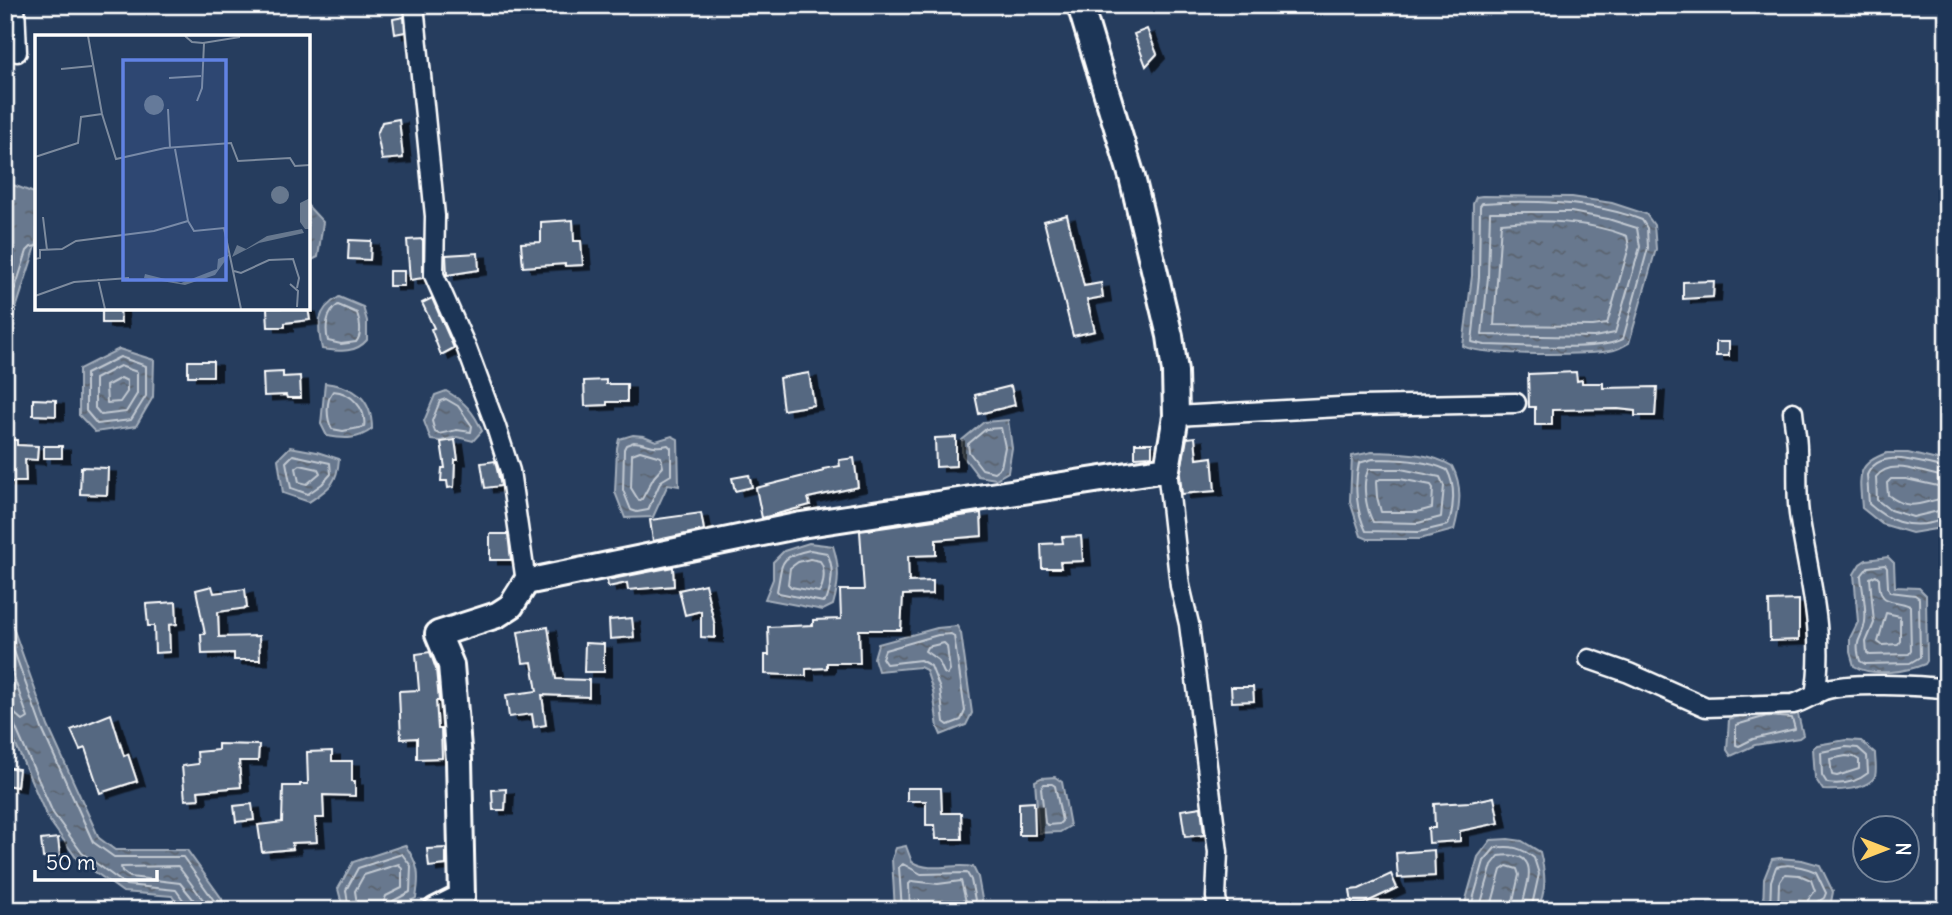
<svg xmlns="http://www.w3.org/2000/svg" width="1952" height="915" font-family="Delius,sans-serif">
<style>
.water{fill:url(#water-ripples);stroke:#a4aebb;stroke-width:2}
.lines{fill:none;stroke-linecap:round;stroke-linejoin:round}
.shore{stroke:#c2c9d2;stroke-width:2}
.building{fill:#556781;stroke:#fff;stroke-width:2;filter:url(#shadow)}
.street-casing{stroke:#fff;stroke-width:23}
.secondary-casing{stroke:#fff;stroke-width:30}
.street{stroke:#1d3557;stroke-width:18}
.secondary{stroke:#1d3557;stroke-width:24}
.inset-road{fill:none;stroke:#7d8b9e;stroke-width:2}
.view{fill:#6183e4;fill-opacity:0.15;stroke:#6183e4;stroke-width:3.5}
.inset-edge{fill:none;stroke:#fff;stroke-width:3.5}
</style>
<defs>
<pattern id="water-ripples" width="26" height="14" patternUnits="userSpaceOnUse" patternTransform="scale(1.75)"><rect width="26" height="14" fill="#67788e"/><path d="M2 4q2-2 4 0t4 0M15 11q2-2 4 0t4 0" fill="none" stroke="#5a626d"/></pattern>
<filter id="shadow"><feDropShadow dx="8" dy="4.5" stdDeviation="0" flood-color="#0009"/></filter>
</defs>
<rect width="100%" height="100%" fill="#263d5e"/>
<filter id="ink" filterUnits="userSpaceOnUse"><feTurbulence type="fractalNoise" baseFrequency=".0143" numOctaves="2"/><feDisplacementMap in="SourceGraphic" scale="14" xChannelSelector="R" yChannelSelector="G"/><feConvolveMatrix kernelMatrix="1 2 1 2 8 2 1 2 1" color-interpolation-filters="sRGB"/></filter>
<g filter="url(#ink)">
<path class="water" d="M13,185L37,194V243L5,343V213Z
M1482,196L1572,197L1612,203L1646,214L1654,225L1656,249L1629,343C1624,346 1619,349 1614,350C1592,356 1480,356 1463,346L1472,276L1473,204L1476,197Z
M308,206L323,222L318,257L308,262Z
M339,297L363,307L367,321V340C355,354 339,351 322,349C317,326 316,310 339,297Z
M119,349L154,360L153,397L136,426L95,432L79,415V369Z
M325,383C354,386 372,398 372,429C358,440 344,439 327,436L321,424Z
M446,391C464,401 474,412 482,431L473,441L457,437L440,441L431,440L424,421L435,395Z
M1008,420L1012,448L1008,472L996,479L978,476L962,455V440L984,422Z
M633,435L644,436L656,441L672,436L678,439L679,486L668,484L653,517L625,518L615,492L617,448L619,439Z
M290,447L317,452L339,459C337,485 329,488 309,502L283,493L278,459Z
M1372,452C1398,453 1429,452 1452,466C1463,486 1460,508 1454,530L1420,539H1368L1361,536L1350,501L1352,456Z
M1887,453H1908L1946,462C1948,478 1951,516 1941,528L1912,533L1882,524L1862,508C1860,479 1854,464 1887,453Z
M809,543L833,546C840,567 839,584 833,605L823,610L765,599L773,579V562L784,551Z
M1888,557L1894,563L1895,587L1919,588L1926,595L1927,661L1925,664C1906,672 1872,677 1854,666L1850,652V638L1858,622L1854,574L1860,564L1866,560Z
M5,605L48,726L99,838L115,850H187L222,899L224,910H181L172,896L123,892L77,859L47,817L5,720Z
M957,626L961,633L972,713L966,725L941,735L938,728L933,691L926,670L920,667L878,671L874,658L878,644L937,628Z
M1766,709L1797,710L1803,735L1799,738L1755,745L1731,756L1727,750L1729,719Z
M1846,740L1861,741L1875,753C1875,760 1877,770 1875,776C1869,790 1836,791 1823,790L1815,778L1813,748L1817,745Z
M1055,777L1062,782L1070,826L1060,832L1039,833L1035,781L1041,778Z
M1508,839L1522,841L1540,852C1545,872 1548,892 1536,910H1463L1478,857L1491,840Z
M405,845C419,865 420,874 416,898C396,910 365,915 343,908L338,889L353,862Z
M906,846L912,862C932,873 951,863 973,867L978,877L984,910H895L892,859L896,848Z
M1780,858L1802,860L1820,865L1833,892L1831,902L1821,908L1763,910L1764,879L1772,859Z"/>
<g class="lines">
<path class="shore" d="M1482,203C1534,200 1593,201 1642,220L1647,228L1648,248L1623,339C1599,352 1516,345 1485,345L1472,342L1479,277L1480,206Z
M1490,212H1571L1608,219L1637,228L1640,247L1615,333L1594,337L1482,335L1488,277Z
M1501,223C1541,219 1589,221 1627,236L1629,247L1607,324L1593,326L1494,325Z
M338,305L357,313C360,322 363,334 356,342L341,344L328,341C325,328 326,313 338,305Z
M5,320L27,251L31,247L37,246
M120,357L146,366V396L131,420L97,424L86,411V374Z
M120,366L137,372V394L126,412L101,415L95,408V379Z
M121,378L127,381V392L120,402L107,403L106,386Z
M333,391C351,392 367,409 364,427L343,431L332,429C326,418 326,400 333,391Z
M446,399L458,406L472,426L471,432L457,430L439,434L435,432L432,421L440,401Z
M1001,428L1005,447L1001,467L994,472L982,469L969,452L968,444L986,429Z
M634,442C649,443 652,449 668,445L671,448V475L661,481L648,510L637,512L631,510L623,490L624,449L626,445Z
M640,451L661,457L663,467L654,477L642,499L639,501L631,488L632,454Z
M293,455L330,463L331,474L322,484L308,494L291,488L286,462Z
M1373,459C1397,460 1425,459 1447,470C1456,486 1454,508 1448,525L1419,532L1366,531C1356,511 1354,484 1359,463Z
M300,465L318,469L320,473L307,484L299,482L296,468Z
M1947,468C1924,465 1880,445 1867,475L1869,504C1888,521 1907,528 1931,523C1938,522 1940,518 1947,518
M1369,469H1401L1440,477L1444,486L1441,517L1418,523L1373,522C1366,509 1361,482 1369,469Z
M1947,477C1926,476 1892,456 1876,477L1877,500L1890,510L1913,517L1947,509
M1380,479H1400L1431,485L1433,488L1432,508L1417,512H1381L1377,497L1376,482Z
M1947,488L1906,479H1891L1887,483L1888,495C1913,514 1923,500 1947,498
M810,550L827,553C835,568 832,584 827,599L823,602L779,593L777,591C783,563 777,557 810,550Z
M810,559L820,561C826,569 824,585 819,592L791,587L788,584L790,568L798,562Z
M1885,565L1887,568L1888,587L1890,592L1915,595L1919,598L1920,657L1910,663L1865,664L1860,661C1853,637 1863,640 1865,622C1867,608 1862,590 1861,576L1868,567Z
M1876,575L1879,578C1879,607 1891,598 1910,606L1911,651L1909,654L1870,655L1867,653L1866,642L1874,623L1870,578Z
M1886,613L1900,616V641L1898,644L1882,645L1878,642Z
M5,626L42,729L93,842L114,857H183L215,902L217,910
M938,635L951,634L954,636L965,711L961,720L948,725L944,722L940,689L931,666L920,660L886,664L882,658L885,650Z
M944,643L947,646L950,671L947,675L944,673L938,660L925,651L927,647Z
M5,652L28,718L23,721L14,713L5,712
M1767,716L1792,718L1795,729L1753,739L1739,746L1736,745V725Z
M5,720L14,724L53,813L82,853L126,885L176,890L186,904L187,910
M1846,747L1858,748L1867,756L1868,773C1857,782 1842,785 1827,783L1822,775L1821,752Z
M1846,756L1854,757L1859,760V769L1837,776L1832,775L1830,759Z
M1044,784H1052L1055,786L1062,821L1059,824L1048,825L1045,823L1041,788Z
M195,910L193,899L180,883L130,877L122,871L121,867L178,866L207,905L208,910
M349,910L346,890L358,868L402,854L411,866L410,892L393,901L390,910
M358,910L355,891L364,875L399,864L402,869V888L386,896L381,910
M902,910L899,867L903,864L921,874L967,873L971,880L977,910
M910,910L909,884L912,881L938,884L961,881L968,910
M1470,910L1484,861L1495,848C1511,845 1522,848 1534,858L1539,874L1531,910
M1479,910L1492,865L1499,856C1546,850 1524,887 1522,910
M1490,910L1501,870L1507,866L1517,869L1519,875L1511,910
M1770,910L1771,881L1776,867C1789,863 1804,867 1816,872L1826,893L1824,898L1816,903L1815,910
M1778,910L1779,883L1785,874L1799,875L1811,880L1815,891L1808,900L1806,910"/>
</g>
<path class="building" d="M404,17L405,32L395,34L393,19Z
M1147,29L1157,54L1146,66L1134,34Z
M399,119L403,158L382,160L377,134L382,122Z
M1067,215L1084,286L1101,283L1103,297L1087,300L1095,331L1073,336L1044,221Z
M573,220L574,241H581L583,265L565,266V264L523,267L521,243L541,242V222Z
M423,239V278L410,280L407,240Z
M349,240L371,241L370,260L348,259Z
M478,253L479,270L447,275L446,255Z
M389,271H404V286H389Z
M1714,281L1713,297L1683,299V282Z
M432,298L454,348L441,355L431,329L434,328L422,303Z
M102,308H120L121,323H102Z
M267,308H308L310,320L285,323V327H268Z
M1716,342H1729V356H1716Z
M188,361H213V376H188Z
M283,372V377L300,376L301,398H287L286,395L264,396L263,373Z
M1576,372L1577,381L1582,380V383H1603V388L1657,387L1655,416H1635V411L1618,409L1552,410V425H1535V407H1529L1528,374Z
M809,373L814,405L783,410L779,378Z
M606,380V384H627V402H607V405L585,406L584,381Z
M1011,386L1015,405L979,414L975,395Z
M33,399L56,400V416L33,415Z
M956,437V466L936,467L935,438Z
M1195,437L1197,459L1212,457L1215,491L1182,494L1180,475L1187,438Z
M5,440H17V445L38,446L37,460L25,459L26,482H5Z
M455,440L458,460H455L454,487L448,488L447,481H441L442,468H445L441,442Z
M1135,443H1152V456L1135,457Z
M44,446H62V458H44Z
M854,458L858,487L808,498L810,505L762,518L756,488L824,471L823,469L840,466L839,460Z
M495,461L501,486L485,488L481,463Z
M81,467L108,468L107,495L80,494Z
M749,475L752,487L735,491L732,478Z
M701,513L704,530L653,541L650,520Z
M981,513L982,536L936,540V555L908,556L909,582L933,581V594L903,595L901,630H859L860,663H827V668L806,669V676L765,674V655H769L768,627L813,625V620L841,619L840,590H864L860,531Z
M490,534H508L511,560H490Z
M1081,536L1083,561L1060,562L1061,568H1042L1041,544L1063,543L1062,537Z
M673,567L674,586L628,590L627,583L608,587L607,580Z
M705,584L715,626V638L701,637V611L685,615L679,590Z
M212,586L214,593L245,589L247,608L218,612L219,637L259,636L260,660H234V653L202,654L201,634H205L196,590Z
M1799,600V640L1770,641L1769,601Z
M176,602L177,624L169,625L170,652L155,653L154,626H148L146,604Z
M632,618L634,637L610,639L609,620Z
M548,627L556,679L589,680V697L542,695L546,725L534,727L532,714L509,717L506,695L537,691L532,662L523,663L518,632Z
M585,643L604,644V672H584Z
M430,652L436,669L439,701H436L438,729H441L442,758L417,759V738L401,739L399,691L419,690L416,654Z
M1231,687H1253L1254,701L1232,702Z
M111,714L124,756L128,754L137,781L100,793L85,748L80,750L71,730Z
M218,744L259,745L258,761H239L241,787L198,791L199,799L185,800L182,766L198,764L197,752L218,750Z
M332,751V761H352V781H355V796L323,795L324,818H315L317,842L292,843L293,849L262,852L258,825L282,822L283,786H300V784H308L307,752Z
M5,767L19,769L17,787L5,785Z
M907,788H941L942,813H961L962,839H936L935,825H926V801H907Z
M506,789L505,810H493L492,790Z
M1494,797L1499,823L1460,831V841L1429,843L1428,828H1435L1434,804L1470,802Z
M1034,802L1035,835H1019V803Z
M252,804L254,820L236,822L234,806Z
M1201,807L1204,835L1185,837L1181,810Z
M58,838L60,856L43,858L41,840Z
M446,848V865L429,867L427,849Z
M1434,850L1435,876L1398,878L1396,853Z
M1391,874L1397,888L1365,903L1352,904L1350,890L1359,889Z"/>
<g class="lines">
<g class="street-casing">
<path id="street" d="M15,5L17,52
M414,5L435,216L434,275L467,349L496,427L510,471L526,582
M1793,412C1794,424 1797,437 1797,449C1798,471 1796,492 1799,514C1808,575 1826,632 1815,695
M1176,416L1358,406L1516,403
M1167,469L1180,586L1189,624L1218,852L1216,897L1218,910
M1589,659L1629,673L1706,707L1793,704C1805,701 1813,694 1824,690C1848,682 1920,685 1947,689"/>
</g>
<g class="secondary-casing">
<path id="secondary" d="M436,910L462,897L459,760L451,665L438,634L497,615L511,606L526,582L801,525L1167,469L1176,416L1175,372L1170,336L1132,177L1080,5"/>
</g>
<use href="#street" class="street"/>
<use href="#secondary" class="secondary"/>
</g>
</g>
<g transform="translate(35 35)">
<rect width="275" height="275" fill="#263d5e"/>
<path d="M109 70a10 10 0 1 1 20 0a10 10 0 1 1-20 0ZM236 160a9 9 0 1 1 18 0a9 9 0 1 1-18 0ZM275,163V194H270L265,187V168ZM267,194L269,198L224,208L197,222L202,210L211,214L232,201ZM195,219L180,240L150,250L109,243L110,239L146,248L182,234L183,224Z" fill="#67788e"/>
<path class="inset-road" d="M53,1L67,79L81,124L130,113L196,108L203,126L255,123L260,131L275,130M150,1L157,7L168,8L205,2M26,34L57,31M134,43L166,41M162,66L167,53L169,8M133,74L135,113M140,114L153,186L159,196L189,193L206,274M0,122L43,108L46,82L67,79M8,182L12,215M0,224L5,223V215L27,214L41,206L119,196L153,186M199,236L206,238L234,225L258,224L264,243L262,253M63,244L70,274M255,249L263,256L262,272M0,261L39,247L94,243"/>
<path class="view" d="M88,25H191V245H88Z"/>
<rect width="275" height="275" class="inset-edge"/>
</g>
<rect width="1952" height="915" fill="none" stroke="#1d3557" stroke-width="28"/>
<rect x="14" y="14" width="1924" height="887" fill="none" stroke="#fff" stroke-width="2.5" filter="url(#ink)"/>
<g transform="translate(1886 849) rotate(90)"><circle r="33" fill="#1d3557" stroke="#77869a" stroke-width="2"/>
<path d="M0-5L12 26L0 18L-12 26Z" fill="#ffd166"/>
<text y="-10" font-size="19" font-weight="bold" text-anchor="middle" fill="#ffffff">N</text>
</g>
<path d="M35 870v10h122v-10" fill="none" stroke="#ffffff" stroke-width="3.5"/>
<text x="46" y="870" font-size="21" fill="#ffffff" stroke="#1d3557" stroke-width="5" paint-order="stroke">50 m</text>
</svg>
